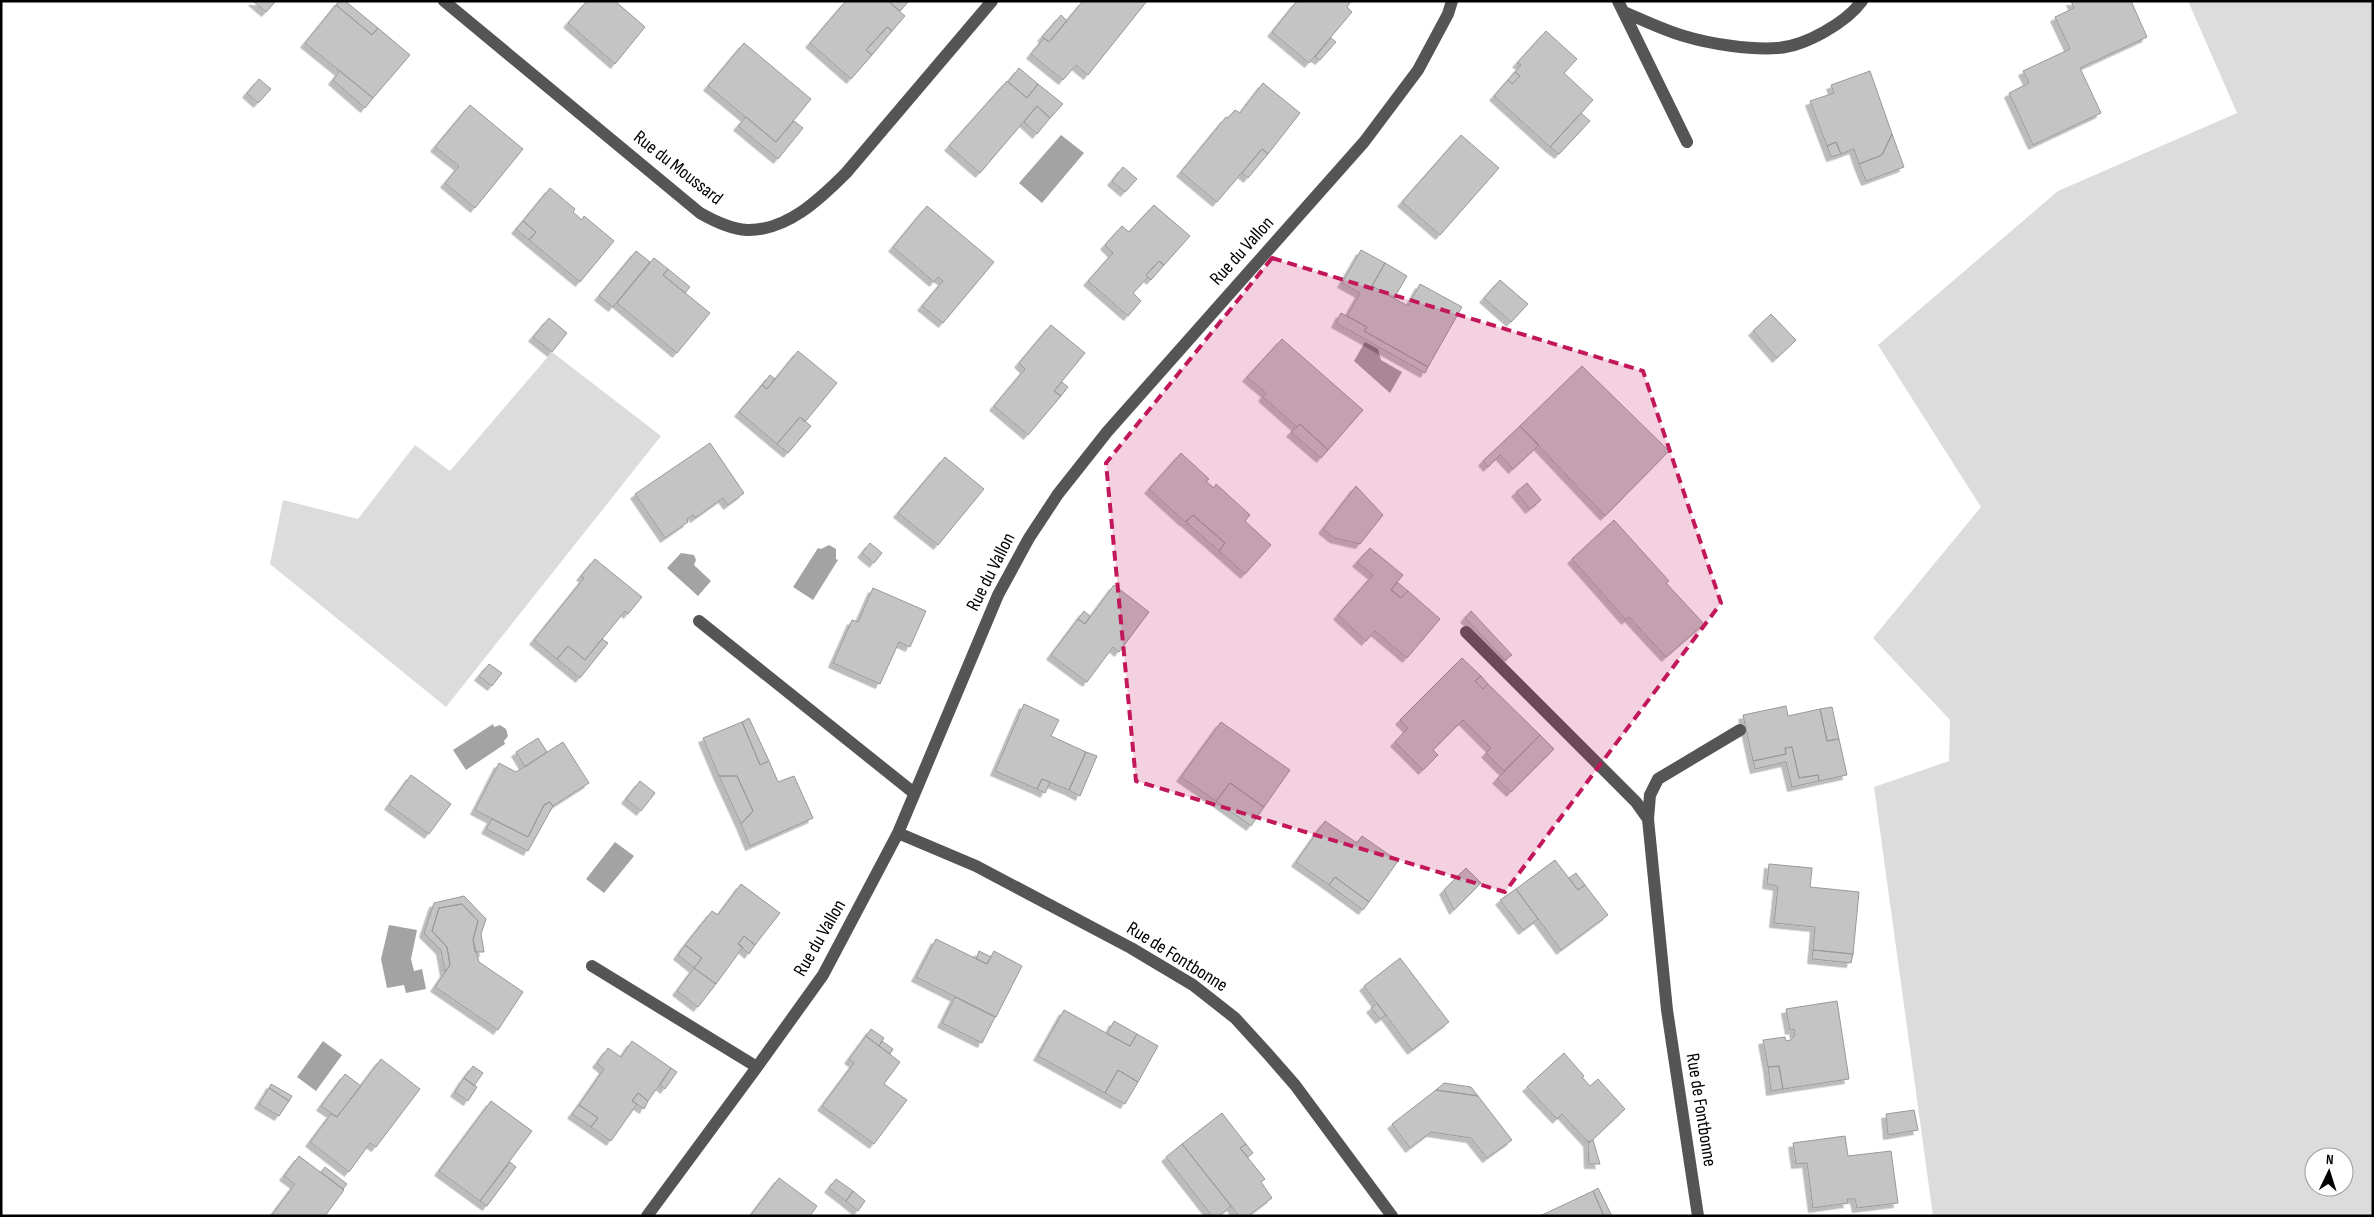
<svg xmlns="http://www.w3.org/2000/svg" width="2374" height="1217" font-family="'Sofia Sans Condensed',sans-serif">
<style>
.green{fill:#dcdcdc;fill-rule:evenodd}
.water{fill:#a3a3a3}
.building{fill:#c4c4c4;stroke:#999;filter:url(#shadow)}
.lines{fill:none;stroke-linecap:round;stroke-linejoin:round}
.minor{stroke:#555;stroke-width:12}
.marked{fill:#c2185b;fill-opacity:0.2;stroke:#c2185b;stroke-width:4;stroke-dasharray:10 6;stroke-linejoin:round}
.labels{text-anchor:middle;dominant-baseline:central;stroke-width:4;stroke-linejoin:round;paint-order:stroke}
.street-label{font-size:19px;fill:#000;stroke:#fff}
</style>
<defs>
<filter id="shadow"><feDropShadow dx="-4.5" dy="4.5" stdDeviation="0" flood-color="#0004"/></filter>
</defs>
<rect width="100%" height="100%" fill="#fff"/>
<path class="green" d="M2188,1H2373V1216H1933L1874,787L1949,761L1950,720L1873,638L1981,507L1878,345L2058,191L2237,113ZM2314,1157H2344V1187H2314Z
M552,352L661,436L446,707L270,564L283,500L358,519L415,445L450,471Z"/>
<path class="water" d="M1061,135L1084,153L1042,203L1019,183Z
M1365,342L1378,349L1381,360L1402,372L1390,393L1354,361Z
M829,545L836,549V559L838,560L813,600L793,587L818,548L821,549Z
M681,553L694,555L696,560L694,565L711,581L698,596L667,568Z
M493,724L494,727L500,725L506,729L508,736L504,741L505,744L466,770L453,750Z
M615,842L634,856L604,893L586,879Z
M389,925L417,930L411,959L414,971L422,969L426,989L406,993L404,985L387,988L381,959Z
M323,1041L342,1055L316,1091L297,1077Z"/>
<path class="building" d="M253,1H276L266,12Z
M339,1H345L378,28L372,35L336,5Z
M587,1H615L645,27L615,64L568,23Z
M846,1H888L905,16L892,31L887,27L866,50L872,55L851,79L810,43Z
M888,1H909L900,11Z
M1083,1H1147L1088,75L1076,65L1063,80L1031,54L1044,38L1049,42Z
M1297,1H1351L1347,7L1352,12L1309,63L1272,32Z
M2071,1H2131L2147,37L2080,68L2101,113L2033,145L2009,93L2029,83L2023,71L2070,49L2055,17L2074,8Z
M336,5L372,35L378,28L410,55L373,98L305,43Z
M1061,15L1067,21L1049,42L1042,37Z
M887,27L892,31L872,55L866,50Z
M1546,31L1577,59L1564,73L1593,100L1550,147L1494,96L1508,80L1512,84L1520,76L1515,72L1521,65L1517,63Z
M1331,38L1336,42L1320,60L1315,57Z
M744,43L811,99L776,142L708,86Z
M1019,68L1038,84L1027,98L1008,82Z
M340,71L373,98L365,108L333,80Z
M1870,71L1892,134L1882,155L1859,164L1854,149L1841,154L1836,142L1827,146L1810,101L1834,93L1831,85Z
M1515,72L1520,76L1512,84L1508,80Z
M259,79L271,89L258,103L247,93Z
M1007,81L1027,98L1038,84L1063,104L1050,118L1037,106L980,173L949,146Z
M1263,83L1300,113L1268,154L1262,149L1217,202L1181,172L1226,117L1228,118L1235,110L1240,113Z
M470,105L523,149L475,208L445,183L459,166L435,147Z
M1037,106L1050,118L1037,134L1024,122Z
M1581,113L1590,121L1559,154L1550,147Z
M746,117L776,142L794,121L803,128L778,159L738,126Z
M1892,134L1904,167L1866,181L1859,164L1882,155Z
M1461,135L1499,168L1440,235L1402,202Z
M1836,142L1841,154L1831,157L1827,146Z
M1262,149L1268,154L1248,178L1242,173Z
M1123,167L1137,179L1125,192L1112,181Z
M550,188L575,209L573,212L582,220L584,216L614,241L580,282L529,240L536,232L523,221Z
M1154,205L1190,236L1164,265L1159,261L1146,275L1148,277L1133,293L1141,301L1128,316L1088,281L1113,253L1105,245L1122,226L1129,232Z
M927,206L994,262L943,323L922,306L943,281L938,277L934,282L893,247Z
M523,221L536,232L529,240L516,229Z
M1361,250L1385,263L1372,286L1408,306L1420,284L1462,307L1428,367L1364,331L1367,327L1347,316L1360,293L1342,283Z
M636,251L650,262L613,307L599,296Z
M654,258L668,269L663,275L710,313L677,353L617,303Z
M1159,261L1164,265L1151,280L1146,275Z
M1385,263L1407,276L1394,298L1372,286Z
M668,269L690,287L685,293L663,275Z
M1500,280L1528,304L1511,322L1484,298Z
M1341,313L1367,327L1364,331L1428,367L1425,373L1336,323Z
M1771,314L1796,340L1777,358L1753,331Z
M549,318L567,333L552,352L533,337Z
M1051,325L1085,353L1054,391L1061,396L1028,435L994,406L1025,369L1019,363Z
M1282,339L1363,410L1328,450L1300,424L1297,427L1263,397L1266,393L1247,377Z
M798,351L837,383L805,422L800,417L777,444L739,412L762,385L767,389Z
M1582,366L1669,451L1605,516L1520,426Z
M770,375L775,379L767,389L762,385Z
M1062,382L1068,387L1061,396L1054,391Z
M800,417L811,426L788,453L777,444Z
M1300,424L1328,450L1321,458L1291,432Z
M1520,426L1539,445L1513,469L1500,455L1488,467L1483,461Z
M710,443L744,493L728,505L723,498L695,518L693,515L687,519L688,522L665,538L635,494Z
M1181,453L1209,479L1206,481L1214,488L1216,484L1250,515L1245,521L1271,545L1245,574L1219,551L1225,543L1193,515L1185,522L1149,489Z
M945,457L984,489L938,545L898,513Z
M1527,483L1541,500L1530,509L1516,492Z
M1356,486L1383,515L1360,544L1334,538L1323,529Z
M1193,515L1225,543L1219,551L1186,522Z
M1614,520L1669,581L1666,583L1704,624L1666,657L1629,617L1626,620L1572,559Z
M870,543L882,553L874,563L862,553Z
M1370,548L1403,575L1391,590L1401,598L1408,591L1440,619L1407,658L1375,631L1366,641L1338,615L1373,575L1357,562Z
M595,559L642,597L628,614L625,611L585,660L568,646L557,659L534,640L584,578L581,576Z
M1397,582L1408,591L1401,598L1391,590Z
M1114,585L1149,612L1119,652L1113,647L1087,682L1051,655L1078,619L1085,624Z
M873,588L926,611L910,647L899,642L880,684L833,663L852,620L858,622Z
M1084,611L1090,616L1085,624L1078,619Z
M1471,611L1512,655L1505,660L1465,618Z
M602,639L608,643L580,678L557,659L568,646L585,660Z
M1462,658L1481,676L1475,681L1483,689L1488,684L1540,735L1504,771L1486,753L1491,748L1463,720L1433,750L1438,755L1423,770L1395,742L1408,728L1400,720Z
M489,664L502,673L492,686L479,676Z
M1481,676L1488,684L1483,689L1475,681Z
M1024,704L1059,720L1051,736L1086,752L1069,790L1042,779L1037,789L995,771Z
M1786,706L1788,716L1820,709L1827,741L1839,739L1847,775L1819,781L1818,775L1799,778L1792,747L1785,748L1786,754L1753,761L1743,715Z
M1832,707L1839,739L1827,741L1820,709Z
M749,718L769,761L760,765L742,722Z
M742,722L760,765L769,761L778,782L794,776L813,818L750,846L741,824L753,811L737,776H719L703,738Z
M1221,722L1290,770L1264,807L1230,783L1216,801L1181,777Z
M1540,735L1554,749L1511,792L1497,779Z
M538,738L547,752L525,767L516,752Z
M563,742L589,783L553,806L550,802L544,805L528,837L475,810L499,763L516,772Z
M1792,747L1799,778L1818,775L1819,781L1792,787L1786,762L1755,769L1753,761L1786,754L1785,748Z
M1086,752L1097,756L1080,796L1069,790Z
M411,775L451,804L429,834L389,805Z
M719,776H737L753,811L741,824Z
M1042,779L1050,782L1045,793L1037,789Z
M640,781L655,793L641,811L626,799Z
M1230,783L1264,807L1251,826L1216,801Z
M550,802L553,806L528,851L486,829L492,819L528,837L544,805Z
M1325,821L1357,843L1362,836L1398,861L1369,902L1335,877L1329,885L1296,862Z
M1555,860L1578,890L1585,885L1608,915L1561,950L1516,889Z
M1769,864L1812,868L1810,887L1859,892L1853,954L1813,950L1815,927L1774,923L1778,886L1767,884Z
M1466,868L1481,883L1454,910L1444,890Z
M1576,873L1585,885L1578,890L1569,878Z
M1335,877L1369,902L1363,910L1329,885Z
M741,884L780,913L755,945L744,936L738,944L743,947L716,984L694,968L702,958L685,945L712,911L718,915Z
M1516,889L1538,919L1523,930L1500,900Z
M464,896L486,919L481,934L484,952H475L473,940L478,921L462,904L439,908L432,931L447,947L450,965L445,972L441,950L424,933L434,903Z
M462,904L478,921L473,940L479,962L523,992L498,1030L435,987L450,965L447,947L432,931L439,908Z
M744,936L755,945L749,954L738,944Z
M936,939L987,964L994,951L1022,966L996,1017L916,977Z
M685,945L702,958L694,968L678,955Z
M1813,950L1853,954L1851,963L1812,959Z
M979,951L991,957L987,964L976,959Z
M1400,958L1449,1022L1412,1050L1364,986Z
M694,968L716,984L698,1007L677,991Z
M955,997L995,1017L982,1043L942,1023Z
M1837,1001L1849,1079L1783,1089L1779,1066L1768,1067L1763,1040L1785,1037L1786,1041L1791,1040L1795,1035L1794,1029L1790,1030L1786,1009Z
M1377,1003L1386,1015L1380,1019L1371,1008Z
M1064,1010L1130,1046L1137,1034L1158,1046L1138,1082L1118,1070L1105,1093L1038,1056Z
M1114,1021L1137,1034L1130,1046L1107,1034Z
M871,1029L884,1038L879,1046L866,1036Z
M866,1036L900,1062L884,1084L907,1100L874,1144L822,1106L854,1063L849,1059Z
M632,1041L671,1068L648,1101L638,1093L632,1101L637,1104L611,1141L591,1127L598,1118L579,1105L604,1069L597,1063L608,1048L621,1057Z
M882,1041L893,1049L890,1054L879,1046Z
M1564,1053L1584,1076L1582,1077L1590,1086L1598,1079L1625,1109L1589,1143L1562,1114L1557,1119L1527,1087Z
M381,1059L420,1089L376,1147L370,1143L349,1172L310,1142L331,1114L337,1117Z
M473,1066L483,1073L474,1086L464,1078Z
M1779,1066L1783,1089L1771,1091L1768,1067Z
M671,1068L677,1072L665,1089L660,1085Z
M1118,1070L1138,1082L1125,1104L1105,1093Z
M345,1074L361,1086L337,1117L321,1106Z
M464,1078L477,1087L468,1101L455,1092Z
M1444,1083L1471,1087L1478,1096L1436,1090Z
M271,1084L292,1096L289,1101L269,1088Z
M269,1088L289,1101L279,1116L259,1104Z
M1436,1090L1478,1096L1512,1140L1487,1158L1471,1138L1431,1132L1410,1148L1392,1124Z
M638,1093L648,1101L644,1109L632,1101Z
M491,1101L532,1131L480,1201L439,1171Z
M579,1105L598,1118L591,1127L572,1114Z
M1914,1110L1918,1130L1888,1135L1886,1114Z
M1222,1113L1246,1144L1240,1148L1265,1179L1261,1182L1272,1198L1248,1216H1239L1182,1144Z
M1845,1136L1848,1156L1891,1151L1898,1203L1857,1208L1855,1199H1847L1848,1203L1813,1208L1807,1163L1796,1164L1793,1143Z
M1593,1140L1600,1164H1589L1588,1142Z
M1182,1144L1231,1206L1219,1216H1212L1166,1157Z
M1246,1144L1253,1153L1248,1157L1240,1148Z
M299,1156L344,1190L325,1216H271L295,1184L284,1176Z
M510,1162L516,1167L487,1206L480,1201Z
M325,1167L347,1184L343,1189L321,1172Z
M779,1178L817,1206L810,1216H750Z
M836,1179L853,1191L846,1201L829,1188Z
M1598,1188L1612,1216H1604L1593,1191Z
M853,1191L865,1201L858,1211L846,1201Z
M1593,1191L1604,1216H1540Z"/>
<g class="lines">
<path class="minor" d="M444,1L700,213C714,221 730,229 747,230C787,231 820,199 846,173L992,1
M1618,1L1687,142
M1624,12C1643,20 1663,30 1684,36C1710,44 1750,50 1778,48C1805,46 1846,23 1862,1
M699,621L914,793
M1466,632L1636,802L1648,819L1667,1010L1698,1216
M1648,819L1650,795L1658,779L1740,730
M898,833L976,866L1131,948L1193,985L1235,1018L1267,1053L1295,1085L1392,1216
M592,966L757,1067
M647,1216L757,1067L823,975L898,833L998,595L1029,538L1058,494L1107,432L1364,142L1418,70L1448,14L1452,1"/>
</g>
<path class="marked" d="M1272,258L1643,371L1721,603L1505,892L1136,781L1106,463Z"/>
<g class="labels">
<g class="street-label">
<text transform="translate(678 168) rotate(38)">Rue du Moussard</text>
<text transform="translate(1242 251) rotate(-48)">Rue du Vallon</text>
<text transform="translate(991 572) rotate(-63)">Rue du Vallon</text>
<text transform="translate(820 938) rotate(-60)">Rue du Vallon</text>
<text transform="translate(1177 957) rotate(32)">Rue de Fontbonne</text>
<text transform="translate(1701 1110) rotate(81)">Rue de Fontbonne</text>
</g>
</g>
<rect width="2374" height="1217" fill="none" stroke="#000000" stroke-width="5"/>
<g transform="translate(2329 1172) rotate(4)"><circle r="24" fill="#ffffff" stroke="#999999"/>
<path d="M0-4L9 19L0 12L-9 19Z" fill="#000000"/>
<text y="-8" font-size="14" font-weight="bold" text-anchor="middle" fill="#000000">N</text>
</g>
</svg>
